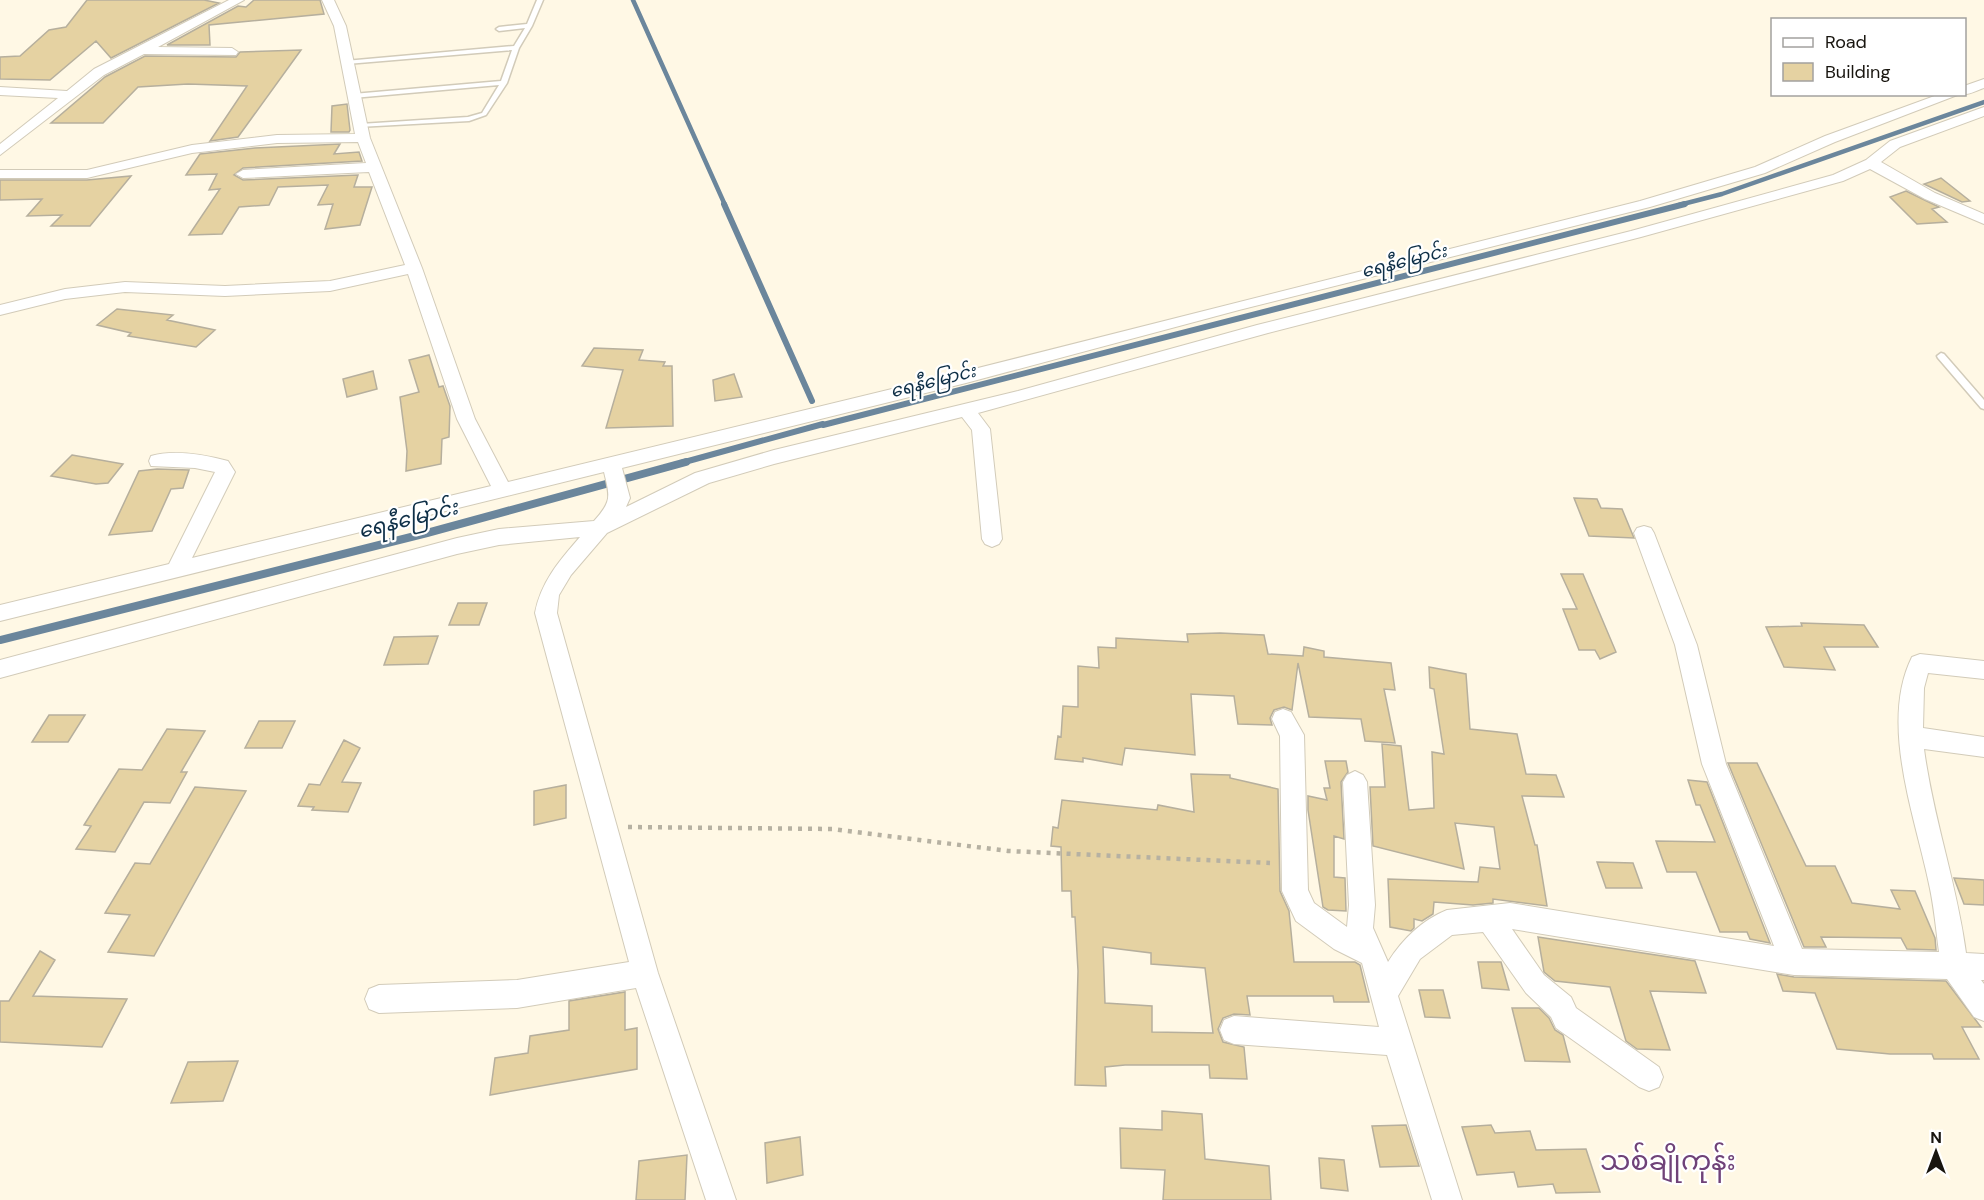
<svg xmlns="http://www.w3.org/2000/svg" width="1984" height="1200" font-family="'DM Sans','Noto Sans Myanmar',sans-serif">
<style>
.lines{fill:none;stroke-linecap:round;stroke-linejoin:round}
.stream-far2{stroke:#6b869c;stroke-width:4.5}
.stream-far1{stroke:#6b869c;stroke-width:6}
.stream{stroke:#6b869c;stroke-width:8}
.building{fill:#e5d2a2;stroke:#b6af9d;stroke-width:1.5;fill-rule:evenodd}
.lane-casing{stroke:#d2cbb9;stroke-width:3}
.street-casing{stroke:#d2cbb9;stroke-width:2}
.path{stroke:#b6b1a2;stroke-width:4.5;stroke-dasharray:4 6;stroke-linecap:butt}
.lane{fill:#fff;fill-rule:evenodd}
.street{fill:#fff;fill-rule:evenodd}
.labels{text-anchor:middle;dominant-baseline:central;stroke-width:4.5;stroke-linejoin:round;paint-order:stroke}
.far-water-label{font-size:18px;font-style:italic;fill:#0e2f47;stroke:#fff}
.water-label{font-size:21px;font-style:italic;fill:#0e2f47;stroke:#fff}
.near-quarter-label{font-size:27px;fill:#6f4278;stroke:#fff}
</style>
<rect width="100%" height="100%" fill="#fff8e5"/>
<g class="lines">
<path class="stream-far2" d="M633,0L725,205
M1679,205L1722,194L1984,102"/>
<path class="stream-far1" d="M724,204L812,401
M823,425L1685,204
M681,463L823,424"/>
<path class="stream" d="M0,640L427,533L686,462"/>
</g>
<path class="building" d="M87,0H204L219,3L111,58L96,41L50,80L0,79V57L20,56L49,30L66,27Z
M254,0H320L324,14L209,25L210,45H167L238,6L246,7Z
M301,50L238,137L210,141L247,86L188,84L138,87L103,123H51L105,77L145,56L236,57L240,52Z
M347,104L350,130L349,132H331L332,106Z
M340,144L334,154L359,152L362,161L243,168L234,175L243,180L358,175L354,187H372L360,225L325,229L333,204L318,205L328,185L278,187L269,205L239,207L222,234L189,235L220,189L209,190L217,174L186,175L200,154L255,148Z
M131,176L90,226H51L62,215L27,216L42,199L0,200V180H87Z
M1941,178L1970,201L1962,202L1924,184Z
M1906,191L1939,207L1932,209L1947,222L1917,224L1890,197Z
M117,309L173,315L167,320L215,330L196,347L128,336L131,333L97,325Z
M594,348L643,350L639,360L665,362L663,366H672L673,426L606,428L623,370L582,366Z
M429,355L439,387L443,386L450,406L449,437L442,439L441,464L406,471L407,451L400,397L419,392L409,360Z
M373,371L377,389L347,397L343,379Z
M734,374L742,397L715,401L713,380Z
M72,455L123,464L108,483L96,484L51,476Z
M157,469L189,470L183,488L171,489L152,531L109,535L139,471Z
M1574,498L1597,499L1601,508L1622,509L1634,538L1589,536Z
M1561,574H1583L1616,652L1600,659L1595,650H1579L1563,609H1577Z
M458,603H487L479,625H449Z
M1801,623L1864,625L1878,647H1824L1835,670L1784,667L1766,627L1802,626Z
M1220,633L1264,635L1268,654L1303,656L1304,647L1324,651V657L1391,663L1395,690L1384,689L1395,743L1365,741L1361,719L1309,717L1298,663L1292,710L1284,707L1274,710L1270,718L1272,725L1238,724L1234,696L1191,694L1195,755L1125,748L1122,765L1083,758V762L1055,759L1058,736L1061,737L1063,706L1078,707V666L1099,668L1098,647L1116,648V638L1188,642L1187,634Z
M438,636L428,664L384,665L394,637Z
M1429,667L1466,674L1470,729L1517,734L1526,774L1556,775L1564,797L1522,796L1535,845H1537L1547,906L1493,899V903L1473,905L1434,902L1433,914L1422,921L1414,919V928L1411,931L1390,927L1388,879L1478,882L1480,867L1500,869L1494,827L1455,823L1464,869L1373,846L1370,787H1385L1382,744L1401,746L1409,810L1434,808L1432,752L1444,754L1434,689L1430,688Z
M49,715H85L68,742H32Z
M259,721H295L282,748H245Z
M167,729L205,731L181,772H187L170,803L144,802L115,852L76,849L91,826L84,825L119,769L142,770Z
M344,740L360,748L342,782L361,783L348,812L312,810L314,807L298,806L309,784L320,785Z
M1325,761H1346L1348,772L1341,782L1344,839L1334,836V877L1345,878L1346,911L1328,910L1323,907L1308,810V796L1327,800L1324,788H1330Z
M1728,763H1757L1806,866H1835L1852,903L1900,909L1891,890L1915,891L1935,938L1936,950L1907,949L1901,938L1821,937L1826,947H1804Z
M1191,774L1230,775V778L1278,789L1280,891L1289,911L1294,962H1355L1360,965L1369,1002H1334L1333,996H1247L1250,1015L1234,1014L1223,1018L1218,1029L1223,1042L1244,1047L1247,1079L1210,1078L1209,1065H1125L1105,1067L1106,1086L1075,1085L1078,971L1075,917H1072L1071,891H1062L1061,847L1051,846L1053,827L1058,828L1062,800L1157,810L1158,805L1194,812ZM1103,947L1151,953V964L1205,968L1213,1033L1152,1032V1006L1105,1003Z
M1688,780L1707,782L1770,943L1750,939L1747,932H1720L1696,872H1667L1656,841L1715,842L1700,805H1696Z
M566,785V818L534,825V791Z
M195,787L246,791L154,956L108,952L130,915L105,913L135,863L150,864Z
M1597,862L1633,863L1642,888H1606Z
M1954,878L1984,880V905L1964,904Z
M1538,937L1695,961L1706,993L1650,991L1670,1050L1637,1049L1626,1041L1610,987L1555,981L1544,972Z
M40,951L55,960L33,996L127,999L102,1047L0,1042V1001H9Z
M1478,962H1501L1509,990L1482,988Z
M1777,974L1794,977L1946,981L1981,1027H1962L1979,1059H1934L1932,1054H1890L1837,1049L1815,993L1783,991Z
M1419,990H1443L1450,1018L1425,1017Z
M625,992V1030L637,1028V1069L490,1095L495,1058L528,1053L530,1036L569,1030V1001Z
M1512,1008H1539L1549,1018L1555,1030L1563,1035L1570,1062L1525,1061Z
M238,1061L223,1101L171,1103L188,1062Z
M1162,1111L1202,1114L1205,1159L1269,1166L1271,1200H1163L1165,1170L1121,1168L1120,1128L1162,1130Z
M1406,1125L1419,1166L1380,1167L1372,1126Z
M1491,1125L1495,1133L1530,1131L1536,1150L1586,1149L1600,1192L1556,1193L1553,1184L1518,1187L1514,1172L1477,1175L1462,1127Z
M800,1137L803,1175L767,1183L765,1143Z
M687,1155L685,1200H636L639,1161Z
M1319,1158L1344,1160L1348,1191L1321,1188Z"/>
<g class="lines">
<g class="lane-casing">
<path id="lane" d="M537,0H543L532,26L519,48L507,83L486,115L469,121L358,127V125L360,124L468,117L482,113L499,85L353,98L350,96L353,94L501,81L512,50L347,64L345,63V61L514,46L525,28L499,31L496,29L499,27L527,24Z
M1941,353L1944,354L1984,400V409L1981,408L1938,358L1937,356Z"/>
</g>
<g class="street-casing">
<path id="street" d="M229,0H244L158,47L232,48L238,52L236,55L144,54L104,75L0,155V144L58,98L0,95V87L67,91L94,69Z
M322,0H334L346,26L370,138L422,268L475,419L508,482L966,371L1640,201L1755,167L1825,136L1940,94H1960L1835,142L1765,173L1650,207L1239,310L966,383L622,468L630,498L626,507L695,473L774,450L1018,391L1257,325L1631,231L1833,175L1866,160L1890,141L1984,107V116L1900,147L1881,162L1935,193L1984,214V224L1925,199L1870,169L1843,181L1641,237L1268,333L978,413L990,429L1002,539L999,544L992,547L985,544L982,539L972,430L962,417L774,464L709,483L607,533L571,575L559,595L557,613L658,973L736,1200H706L636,988L517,1008L379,1013L369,1009L365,999L369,989L379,985L517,980L629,962L535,613C541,582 559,561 580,537L499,545L457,554L0,678V660L457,538L499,529L594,521C612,501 610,497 604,472L0,621V605L169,564L215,472L195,468L151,466L149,461L151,456C175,449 205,455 228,461L235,472L192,558L491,486L457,419L408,274L330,291L225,296L125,292L65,299L0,315V305L65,289L125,282L225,286L330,281L405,265L369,172L243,178L236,174L243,170L366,163L358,142L277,143L192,153L87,178H0V170H87L192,145L277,135L355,134L334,26Z
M1984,79V88C1977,90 1970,95 1962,94H1964V86Z
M1644,526L1651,528L1654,533L1697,645L1726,764L1802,949L1939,952C1936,929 1934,906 1929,884C1915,816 1879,723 1912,657L1920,654L1984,661V679L1928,673L1924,688L1923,728L1984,737V757L1924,749C1933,818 1957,884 1966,953L1984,954V980H1981L1984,984V1021L1974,1017L1947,979L1794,975L1512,929L1544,975L1571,997L1576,1008L1659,1067L1663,1077L1659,1087L1649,1091L1639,1087L1556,1028L1551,1017L1526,993L1483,932L1452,935L1420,959L1398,996L1462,1200H1432L1387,1055L1234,1044L1224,1040L1220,1030L1224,1020L1234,1016L1379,1027L1362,963L1334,949L1296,921L1282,891L1280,736L1272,719L1275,712L1283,709L1291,712L1304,735L1308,890L1314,903L1347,927L1349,905L1343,782L1347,775L1355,771L1363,775L1367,782L1375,905L1373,928L1388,962C1402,940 1422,920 1447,910L1510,903L1774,946L1702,764L1675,645L1634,533L1637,528Z"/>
</g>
<path class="path" d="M628,827L832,829L1008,851L1270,863"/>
<use href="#lane" class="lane"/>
<use href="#street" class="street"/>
</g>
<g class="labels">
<g class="far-water-label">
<text transform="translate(1404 261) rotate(-14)">ရေနီမြောင်း</text>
<text transform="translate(933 381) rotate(-14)">ရေနီမြောင်း</text>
</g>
<g class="water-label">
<text transform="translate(408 519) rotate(-14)">ရေနီမြောင်း</text>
</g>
<g class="near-quarter-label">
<text x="1668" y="1160">သစ်ချိုကုန်း</text>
</g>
</g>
<rect x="1771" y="18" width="195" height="78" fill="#ffffff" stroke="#a3a19f" stroke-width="1.5"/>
<rect x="1783" y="38" width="30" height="9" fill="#ffffff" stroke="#a3a19f" stroke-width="1.5"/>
<text x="1825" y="48" font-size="18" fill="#18150f">Road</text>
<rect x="1783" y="63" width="30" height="18" fill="#e5d2a2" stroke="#a3a19f" stroke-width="1.5"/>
<text x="1825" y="78" font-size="18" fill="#18150f">Building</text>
<g transform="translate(1936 1152)" stroke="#ffffff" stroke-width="4.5" paint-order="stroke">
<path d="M0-4.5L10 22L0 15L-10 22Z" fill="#18150f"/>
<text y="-9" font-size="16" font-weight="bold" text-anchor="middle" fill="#18150f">N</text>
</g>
</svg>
